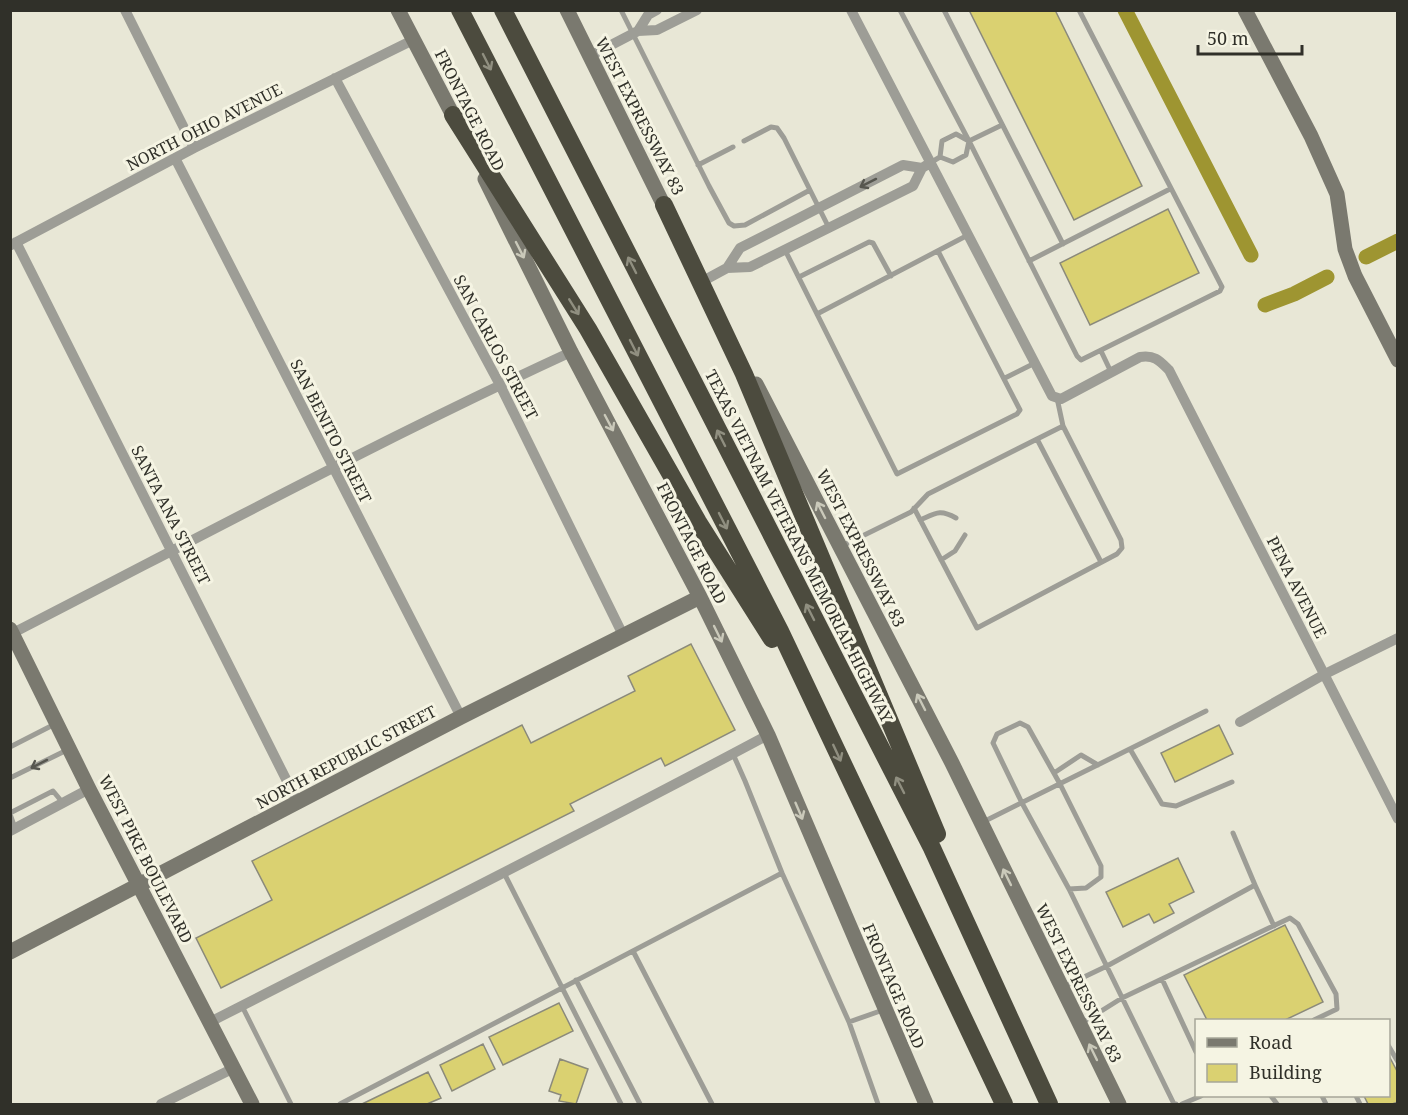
<svg xmlns="http://www.w3.org/2000/svg" width="1408" height="1115" font-family="'Noto Serif',serif">
<style>
.lines{fill:none;stroke-linecap:round;stroke-linejoin:round}
.canal{stroke:#9e9531;stroke-width:15}
.building{fill:#dad171;stroke:#8b8a7b;stroke-width:1.5}
.lane{stroke:#9d9d96;stroke-width:5}
.street{stroke:#9d9d96;stroke-width:10}
.secondary{stroke:#7a796f;stroke-width:15}
.highway{stroke:#4c4b3e;stroke-width:18}
.oneway{stroke:#908f80}
.oneway2{stroke:#56564f}
.oneway3{stroke:#cac9ba}
.labels{text-anchor:middle;dominant-baseline:central;stroke-width:6;stroke-linejoin:round;paint-order:stroke}
.street-label{font-size:16px;fill:#303029;stroke:#f5f4e3}
</style>
<rect width="100%" height="100%" fill="#e8e7d6"/>
<g class="lines">
<path class="canal" d="M1125,10L1251,255
M1366,257L1398,241
M1265,305L1294,294L1327,277"/>
</g>
<path class="building" d="M969,10H1055L1142,186L1074,220Z
M1168,209L1199,273L1090,325L1060,263Z
M691,644L735,730L665,766L661,758L570,804L574,811L221,988L196,938L272,900L252,861L522,725L531,743L635,691L628,676Z
M1219,725L1233,754L1175,782L1161,753Z
M1178,858L1194,892L1169,904L1174,913L1154,923L1149,914L1123,927L1106,892Z
M1285,925L1323,1002L1285,1020H1207L1184,975Z
M559,1003L573,1031L503,1065L489,1037Z
M483,1044L495,1069L452,1091L440,1065Z
M1388,1054L1398,1073V1102L1392,1104H1368L1364,1096H1388Z
M560,1059L588,1069L576,1104L559,1101L561,1095L549,1091Z
M428,1072L441,1098L427,1104H362Z"/>
<g class="lines">
<path class="lane" d="M621,10L709,186L729,223L734,226L745,225L810,190L784,138L777,128L771,127L744,141
M900,10L969,141L1077,356L1081,360L1220,291L1222,287L1079,10
M944,10L1063,244
M969,141L1002,125
M940,157L953,162L966,155L969,141
M930,163L940,157L942,141L956,134L967,140
M698,165L733,147
M810,190L829,228
M785,250L897,474L1017,414L1020,410L938,251
M1029,261L1170,189
M799,277L869,242L873,243L891,276
M817,314L968,235
M1101,351L1111,372
M1005,378L1035,363
M1037,439L1101,562
M914,508L977,628L1117,554L1122,548L1121,540L1063,426
M920,520C936,513 940,509 956,518
M842,546L911,512L928,494L1063,426L1057,398
M941,560L955,551L965,535
M1020,723L1028,727L1060,784L1101,866V877L1086,888L1069,889L1022,803L993,743L997,734Z
M10,747L55,724
M1130,749L1162,804L1176,806L1232,782
M733,754L745,781L782,873L849,1022L878,1104
M1054,773L1081,755L1098,765
M10,778L67,750
M10,813L53,791L63,803
M10,814L15,828
M983,822L1206,711
M504,873L621,1104
M1255,885L1274,926
M1069,889L1174,1104H1176
M633,951L712,1104
M1162,979L1196,1052
M576,980L640,1104
M1063,987L1107,966L1255,885L1233,833
M242,1006L291,1104
M849,1022L883,1010
M1082,1023L1122,998L1290,918L1298,924L1336,994L1337,1009L1314,1020
M1388,1045L1398,1062
M1271,1096L1277,1104
M1322,1096L1326,1104
M1356,1096L1360,1104
M340,1104L782,873
M1182,1104L1201,1096"/>
<path class="street" d="M125,10L194,148
M851,10L1052,396L1061,399L1140,357C1155,355 1159,360 1169,370L1398,819
M638,31L648,15L657,10
M590,56L638,31L657,30L697,10
M335,78L500,385L623,635
M175,158L461,717
M16,242L298,803
M11,245L194,148L413,40
M727,268L740,248L903,165L922,168
M703,281L727,268L750,267L913,186L922,168L930,163
M13,633C198,538 382,439 571,352
M1240,722L1325,674L1398,638
M10,831L89,789
M210,1022C396,927 583,834 768,735
M161,1104L234,1068"/>
<path class="secondary" d="M398,10L458,125
M567,10L669,216
M1245,10L1311,136L1337,194L1345,249L1355,276L1398,360
M485,179L571,352L700,597L768,735L926,1104
M756,384L952,763L1119,1104
M10,629L89,789L252,1104
M10,952L461,717L700,597"/>
<path class="highway" d="M460,10L780,631L1004,1104
M503,10L932,848L1049,1104
M453,115L588,329L698,522L772,639
M664,205L744,374L937,834"/>
</g>
<defs><path id="oneway-shaft" d="M-6 0H5M1.5-3L5.5 0L1.5 3" fill="none" stroke-width="1.6" stroke-linecap="round" stroke-linejoin="round" transform="scale(1.5)"/></defs>
<g class="oneway">
<use href="#oneway-shaft" transform="translate(487 62) rotate(63)"/>
<use href="#oneway-shaft" transform="translate(632 265) rotate(-117)"/>
<use href="#oneway-shaft" transform="translate(574 307) rotate(58)"/>
<use href="#oneway-shaft" transform="translate(634 348) rotate(63)"/>
<use href="#oneway-shaft" transform="translate(721 438) rotate(-117)"/>
<use href="#oneway-shaft" transform="translate(723 521) rotate(63)"/>
<use href="#oneway-shaft" transform="translate(810 612) rotate(-117)"/>
<use href="#oneway-shaft" transform="translate(837 753) rotate(65)"/>
<use href="#oneway-shaft" transform="translate(900 785) rotate(-117)"/>
</g>
<g class="oneway2">
<use href="#oneway-shaft" transform="translate(868 183) rotate(153)"/>
<use href="#oneway-shaft" transform="translate(39 764) rotate(153)"/>
</g>
<g class="oneway3">
<use href="#oneway-shaft" transform="translate(520 250) rotate(63)"/>
<use href="#oneway-shaft" transform="translate(609 423) rotate(62)"/>
<use href="#oneway-shaft" transform="translate(821 510) rotate(-117)"/>
<use href="#oneway-shaft" transform="translate(718 634) rotate(64)"/>
<use href="#oneway-shaft" transform="translate(921 702) rotate(-117)"/>
<use href="#oneway-shaft" transform="translate(799 811) rotate(67)"/>
<use href="#oneway-shaft" transform="translate(1007 877) rotate(-116)"/>
<use href="#oneway-shaft" transform="translate(1093 1052) rotate(-116)"/>
</g>
<g class="labels">
<g class="street-label">
<text transform="translate(470 110) rotate(63)">FRONTAGE ROAD</text>
<text transform="translate(640 116) rotate(63)">WEST EXPRESSWAY 83</text>
<text transform="translate(204 127) rotate(-27)">NORTH OHIO AVENUE</text>
<text transform="translate(496 347) rotate(62)">SAN CARLOS STREET</text>
<text transform="translate(331 431) rotate(63)">SAN BENITO STREET</text>
<text transform="translate(171 515) rotate(63)">SANTA ANA STREET</text>
<text transform="translate(692 543) rotate(63)">FRONTAGE ROAD</text>
<text transform="translate(799 546) rotate(63)">TEXAS VIETNAM VETERANS MEMORIAL HIGHWAY</text>
<text transform="translate(861 548) rotate(63)">WEST EXPRESSWAY 83</text>
<text transform="translate(1297 587) rotate(63)">PENA AVENUE</text>
<text transform="translate(346 757) rotate(-28)">NORTH REPUBLIC STREET</text>
<text transform="translate(146 859) rotate(63)">WEST PIKE BOULEVARD</text>
<text transform="translate(1079 983) rotate(64)">WEST EXPRESSWAY 83</text>
<text transform="translate(894 986) rotate(67)">FRONTAGE ROAD</text>
</g>
</g>
<rect width="1408" height="1115" fill="none" stroke="#303029" stroke-width="24"/>
<rect x="1195" y="1019" width="195" height="78" fill="#f5f4e3" stroke="#a6a699" stroke-width="1.5"/>
<rect x="1207" y="1038" width="30" height="9" fill="#7a796f" stroke="#a6a699" stroke-width="1.5"/>
<text x="1249" y="1049" font-size="18" fill="#303029">Road</text>
<rect x="1207" y="1064" width="30" height="18" fill="#dad171" stroke="#a6a699" stroke-width="1.5"/>
<text x="1249" y="1079" font-size="18" fill="#303029">Building</text>
<path d="M1198 45v9h104v-9" fill="none" stroke="#303029" stroke-width="3"/>
<text x="1207" y="45" font-size="18" fill="#303029" stroke="#f5f4e3" stroke-width="4.5" paint-order="stroke">50 m</text>
</svg>
